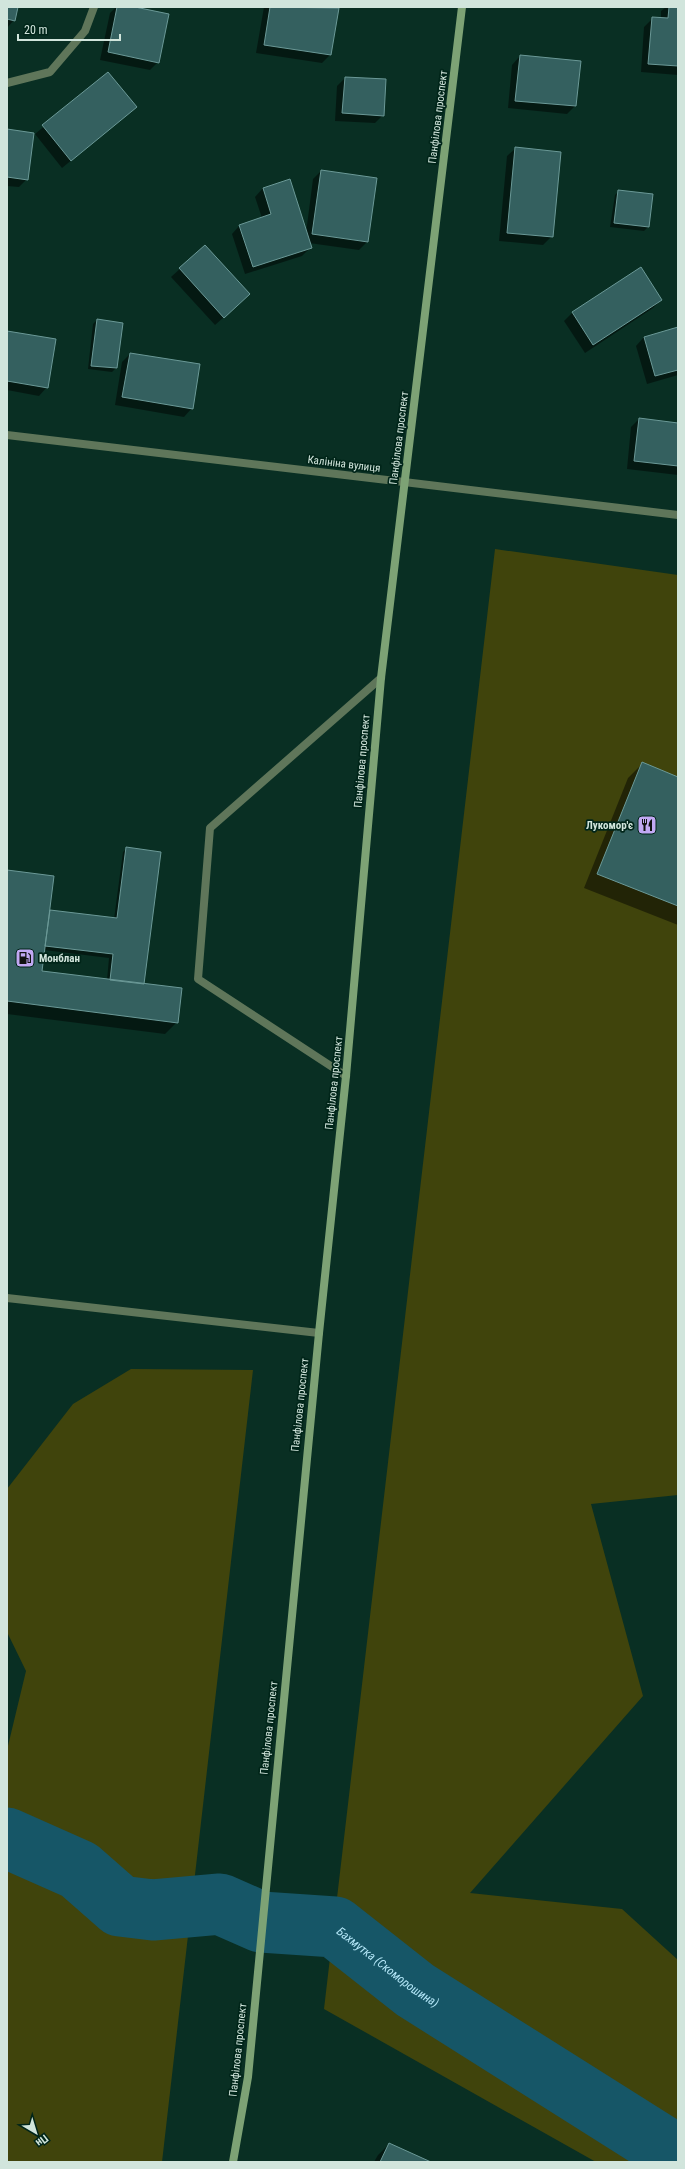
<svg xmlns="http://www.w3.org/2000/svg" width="685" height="2169" font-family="'Roboto Condensed',sans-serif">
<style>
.green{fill:#40440c}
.shadow{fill:#0007;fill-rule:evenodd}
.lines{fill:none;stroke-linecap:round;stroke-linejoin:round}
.river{stroke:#165667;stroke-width:61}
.building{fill:#34605f;stroke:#6b9997}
.service{stroke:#5f765a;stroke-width:8}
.minor{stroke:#5f765a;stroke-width:8}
.tertiary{stroke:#5f765a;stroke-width:8}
.secondary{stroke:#7da275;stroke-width:8}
.labels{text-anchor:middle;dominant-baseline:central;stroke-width:3.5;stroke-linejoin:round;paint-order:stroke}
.street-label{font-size:11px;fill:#d1e5dc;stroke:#002519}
.poi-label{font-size:11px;font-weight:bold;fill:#d1e5dc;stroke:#002519;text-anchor:end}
.water-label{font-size:12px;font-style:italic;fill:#b4e7f8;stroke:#002519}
</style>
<rect width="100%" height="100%" fill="#092f23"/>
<path class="green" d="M495,549L678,575V1495L591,1504L643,1696L470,1893L622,1909L678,1960V2162H596L324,2009Z
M131,1369L253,1370L162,2162H7V1750L26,1671L7,1632V1489L73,1404Z"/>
<path class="shadow" d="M7,7H17L14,20L7,28Z
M116,7H130L158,62L150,70L100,60L110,13Z
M264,7L337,9L330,55L322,63L256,53Z
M666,7H678V75L641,72L644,27L653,18L661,19V11Z
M520,56L575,106L567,114L508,108L512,65Z
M108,73L136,107L62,168L35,134Z
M345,78L385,80L383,115L375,123L335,121L337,86Z
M7,130L27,179L19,187L7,186Z
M516,148L552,236L543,245L499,241L507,156Z
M321,171L376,179L367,242L359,250L309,243L310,248L302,256L245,274L232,234L240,225L262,218L255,197L263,188L306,233L313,179Z
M619,191L652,195L648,227L644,231L610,227L615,195Z
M205,246L241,302L215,325L171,277Z
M640,268L661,300L653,308L585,353L564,321L572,313Z
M97,320L116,368L112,372L88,369L93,324Z
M678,328V375L647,384L636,346L644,337Z
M7,332L47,387L39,396L7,390Z
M130,354L192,408L184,417L115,405L122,362Z
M639,419L678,424V475L627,469L631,427Z
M642,764L678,778V925L584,888L628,778Z
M127,848L143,985L177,1022L165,1034L7,1014V871L49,910L114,919L123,852ZM44,950L109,958L107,980L41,972Z
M389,2144L429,2162H374L378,2155Z"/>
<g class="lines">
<path class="river" id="s1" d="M7,1838L79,1870L120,1906L153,1910L220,1904L261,1922L335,1927L415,1990L678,2156"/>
</g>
<path class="building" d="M7,7H18L15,21L7,19Z
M117,7H135L169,14L159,63L108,52Z
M270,7L339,8L331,55L264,45Z
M669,7H678V66L648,64L652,17L668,18Z
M520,55L581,61L576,106L515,101Z
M108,72L137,107L71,161L42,125Z
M345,77L386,79L384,116L342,113Z
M7,129L34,133L28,180L7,177Z
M515,147L561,152L553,237L507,233Z
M321,170L377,178L368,242L312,234Z
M290,179L312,248L253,267L239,225L271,214L263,188Z
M618,190L653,194L649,227L614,223Z
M205,245L250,294L224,318L179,268Z
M641,267L662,300L593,345L572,312Z
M97,319L123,323L117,368L91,366Z
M678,327V370L655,376L644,337Z
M7,331L56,339L48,388L7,381Z
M130,353L200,364L193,409L122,397Z
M639,418L678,423V466L634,461Z
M642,762L678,777V906L597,874Z
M126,847L161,852L144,984L110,980L113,954L45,946L50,910L117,918Z
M7,870L54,876L42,971L182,988L178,1023L7,1001Z
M389,2143L431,2162H380Z"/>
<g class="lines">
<path class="service" d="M346,1076L198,979L210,828L381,678
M7,1298L319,1333"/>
<path class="minor" d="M7,83L50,72L85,31L94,7
M7,435L404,482"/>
<path class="tertiary" d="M404,482L678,515"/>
<path class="secondary" d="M233,2162L248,2077L319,1333L346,1076L381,678L462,7"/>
</g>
<defs>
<g id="restaurant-square" transform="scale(1)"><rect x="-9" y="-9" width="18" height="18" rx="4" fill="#c1a8f3" stroke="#002519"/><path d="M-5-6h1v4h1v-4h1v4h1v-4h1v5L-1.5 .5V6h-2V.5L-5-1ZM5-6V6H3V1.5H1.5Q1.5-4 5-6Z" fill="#111"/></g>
<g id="fuel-square" transform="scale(1)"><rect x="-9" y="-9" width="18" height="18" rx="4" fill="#c1a8f3" stroke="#002519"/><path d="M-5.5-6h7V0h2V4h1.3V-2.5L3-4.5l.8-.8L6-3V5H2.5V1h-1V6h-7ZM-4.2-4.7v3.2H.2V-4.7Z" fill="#111"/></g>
</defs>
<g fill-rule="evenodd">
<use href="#restaurant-square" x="647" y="825"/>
<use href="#fuel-square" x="25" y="958"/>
</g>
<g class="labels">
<g class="street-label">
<text transform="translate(438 117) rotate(-83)">Панфілова проспект</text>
<text transform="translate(399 438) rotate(-83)">Панфілова проспект</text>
<text transform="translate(344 464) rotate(7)">Калініна вулиця</text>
<text transform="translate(362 761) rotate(-85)">Панфілова проспект</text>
<text transform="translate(334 1083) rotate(-84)">Панфілова проспект</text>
<text transform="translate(300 1405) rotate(-84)">Панфілова проспект</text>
<text transform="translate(269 1728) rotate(-84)">Панфілова проспект</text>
<text transform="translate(238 2050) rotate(-84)">Панфілова проспект</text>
</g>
<g class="poi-label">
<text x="633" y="825">Лукомор'є</text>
<text x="39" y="958" text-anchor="start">Монблан</text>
</g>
<g class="water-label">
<text stroke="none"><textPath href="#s1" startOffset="419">Бахмутка (Скоморошина)</textPath></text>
</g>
</g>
<rect width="685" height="2169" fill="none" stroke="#d1e5dc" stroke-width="16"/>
<g transform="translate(36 2133) rotate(142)" stroke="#002519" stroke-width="3" paint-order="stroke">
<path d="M0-3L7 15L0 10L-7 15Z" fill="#d1e5dc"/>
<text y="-6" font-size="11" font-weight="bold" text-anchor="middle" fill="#d1e5dc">Пн</text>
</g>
<path d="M18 34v6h102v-6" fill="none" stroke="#d1e5dc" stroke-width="2"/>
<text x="24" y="34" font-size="12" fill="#d1e5dc" stroke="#002519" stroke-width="3" paint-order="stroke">20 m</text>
</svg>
